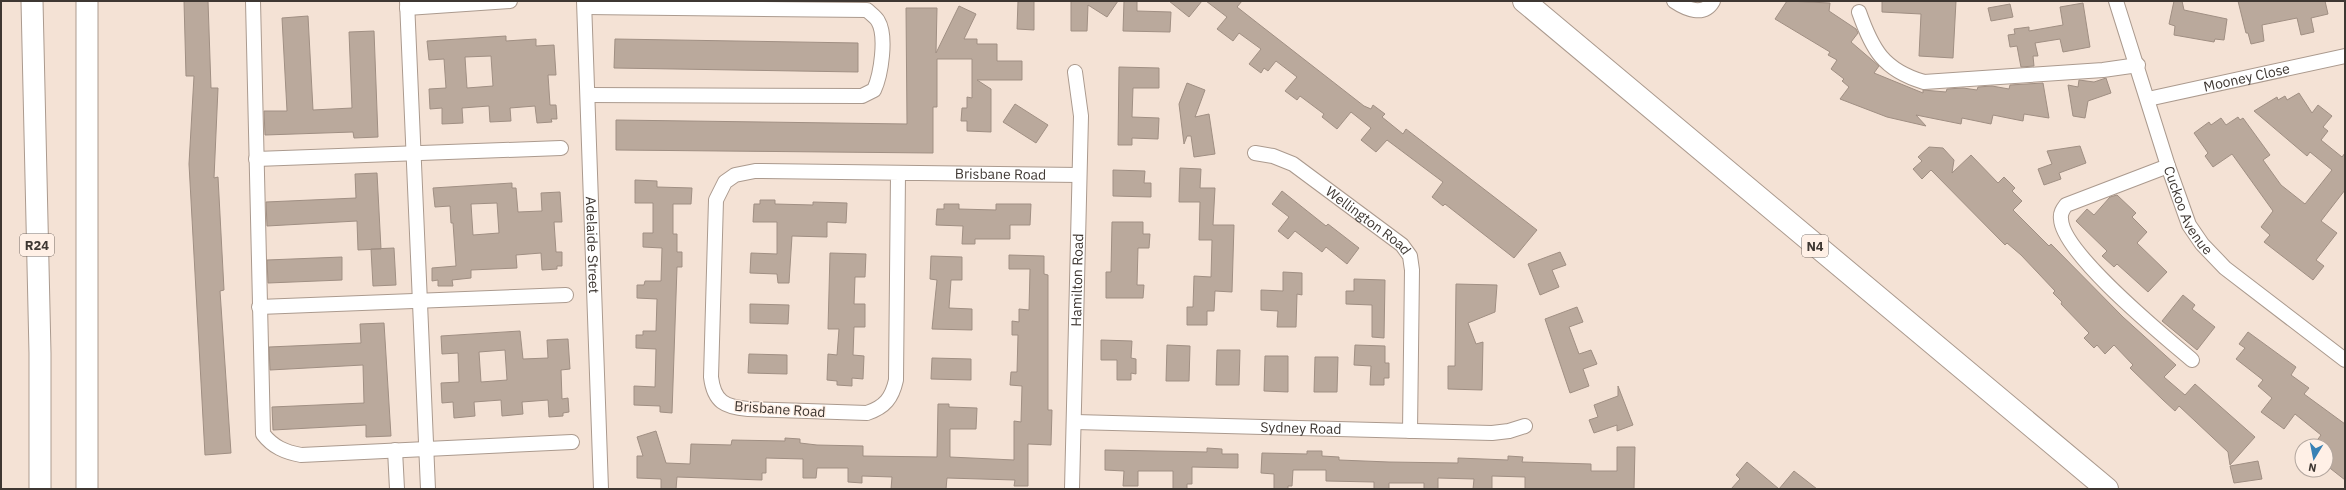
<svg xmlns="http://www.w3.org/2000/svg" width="2346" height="490" font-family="'IBM Plex Sans',sans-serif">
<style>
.building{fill:#baa99c;stroke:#a08f83;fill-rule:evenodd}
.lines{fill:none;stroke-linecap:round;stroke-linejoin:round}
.minor-casing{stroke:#ab9a8e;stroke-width:16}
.primary-casing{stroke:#ab9a8e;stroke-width:23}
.trunk-casing{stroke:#ab9a8e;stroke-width:24}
.minor{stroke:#fff;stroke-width:14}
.primary{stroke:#fff;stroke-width:21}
.trunk{stroke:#fff;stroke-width:22}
.labels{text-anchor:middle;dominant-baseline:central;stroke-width:3;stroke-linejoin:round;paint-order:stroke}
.shield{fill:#fff0e6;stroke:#786e68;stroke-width:1}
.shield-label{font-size:13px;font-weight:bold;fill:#3e3732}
.street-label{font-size:14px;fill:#3e3732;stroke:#fff0e6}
</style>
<rect width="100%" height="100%" fill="#f4e2d5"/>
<path class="building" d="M184,1H208L211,88H218L214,178L218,177L224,290L220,291L231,453L205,455L189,164L194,76H186Z
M1018,1H1034V30L1017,29Z
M1071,1H1118L1107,17L1088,5L1087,31H1071Z
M1124,1H1137V11L1171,12L1170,32L1123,31Z
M1169,1H1202L1189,17Z
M1206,1H1242L1237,7L1260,25L1364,106L1371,109L1373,105L1385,114L1382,117L1403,134L1406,129L1537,230L1514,258L1445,204L1443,206L1432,197L1443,182L1387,140L1376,152L1361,140L1371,128L1351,112L1337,129L1322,117L1324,114L1300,96L1297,100L1285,91L1297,77L1276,61L1268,71L1264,68L1261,73L1249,64L1261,49L1239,33L1233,41L1217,29L1227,17Z
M1787,1L1830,3L1829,11L1856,29L1858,33L1851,42L1879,66L1874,73L1923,93V90L1946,92L1947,89L1963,88L1977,90L1978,87L1992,86L2009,89L2010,85L2043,83L2049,118L2024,114L2023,121L1993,115L1991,124L1962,118L1961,124L1916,115L1926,126L1887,117L1840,99L1849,87L1842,81L1844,79L1831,69L1837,60L1828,55L1830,52L1775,19Z
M1882,1H1956L1953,58L1919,56L1921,14L1882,12Z
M2174,1H2182L2184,10L2227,19L2224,40L2215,39L2214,42L2174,35L2175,26L2169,24Z
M2238,1H2325L2328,14L2311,18L2314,32L2301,35L2297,18L2262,25L2264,41L2251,44L2248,33H2246Z
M2083,3L2090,47L2063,52L2060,39L2035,43L2038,56H2033L2034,66L2021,67L2017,46L2010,47L2008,35L2015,34L2014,29L2029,27V31L2063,25L2060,7Z
M2010,4L2013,17L1991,21L1988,8Z
M959,6L976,14L964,39H977V44H997V61H1022V80H977L991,89V132L967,131V121H961L962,108H967V97L972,98V59H937V107H933V153L616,150V120L907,124L906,8H937L936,53Z
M308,16L313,110L352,108L349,32L374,31L378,137L354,138L353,132L265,135L264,111H287L282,18Z
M506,36V41L536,39V46L554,45L556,75H548L550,105H556L557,119H551L552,122L537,123L535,106L510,108L511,121L490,122L489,106L462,108L463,123L442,124V108L430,109L429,89L446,88L444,59L429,60L427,41ZM491,56L493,86L467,88L465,57Z
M615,39L858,43V72L614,68Z
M1119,67L1159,68V88H1133L1132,117L1159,118L1158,139L1132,138V145H1118Z
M2106,78L2111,93L2088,101L2085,118L2073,116L2068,85L2078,87L2079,80L2094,82Z
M1187,83L1205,90L1195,117L1209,114L1215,154L1194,157L1191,136H1187L1184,144L1179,104Z
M2299,93L2312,113L2318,105L2332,116L2323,127L2328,131L2321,140L2342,157L2345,153V190L2321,221L2337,233L2316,260L2324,266L2313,280L2264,242L2270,235L2261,227L2273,211L2232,154L2213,167L2205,156L2208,153L2194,133L2209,122L2211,125L2221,118L2226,125L2238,117L2240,120L2243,118L2270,155L2263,160L2281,185L2305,204L2332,170L2310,152L2307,156L2254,111L2277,97L2278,100L2285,96L2287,100Z
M1015,104L1048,125L1036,143L1003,122Z
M2080,146L2086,163L2059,173L2061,179L2044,185L2038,169L2052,164L2047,151Z
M1929,147L1943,148L1954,160L1952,173L1971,155L1998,183L2004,177L2015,188L2012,191L2022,201L2013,210L2049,246L2051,244L2123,317L2176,365L2164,377L2185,395L2195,384L2255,437L2230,465L2228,452L2179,406L2175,411L2163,400L2130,368L2133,365L2114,345L2105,354L2097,345L2094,348L2084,338L2089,333L2061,304L2062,302L2053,293L2055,291L2021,255L2007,243L2005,245L1931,170L1922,179L1913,169L1922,161L1918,157Z
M1180,168L1201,169L1200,188H1215L1213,225H1234L1232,292L1215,291L1214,311H1207V325H1187V307H1193L1194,276L1211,277L1212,240H1199L1200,202H1179Z
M1113,170L1145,171L1144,183H1151V197L1113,196Z
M377,173L381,249L358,250L357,221L267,226L266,202L356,198L355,174Z
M635,180L657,181V187L692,188L691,204H673V234H677V252H682V267H677L672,413L660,412V406L634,405V386L655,387L656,349L636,348V335H643V331H656L657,299L637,298V285H644L645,281H661L662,248L643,247V233H653V203H635Z
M512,183V188H516L518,212L542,211L541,193L560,192L562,222H554L556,252H562V266H557V269L542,270L541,253L516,255L517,268L471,270V278L452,280L453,286H438V280L432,281V268L456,266L453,223H451L450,206L435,207L433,188ZM497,203L499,233L473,235L471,204Z
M1282,191L1326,226L1328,224L1359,248L1347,264L1326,247L1322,252L1295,231L1288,239L1278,231L1289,217L1272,204Z
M2117,195L2136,213L2132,217L2147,232L2137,243L2167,272L2148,292L2117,264L2114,267L2102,256L2107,251L2076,221L2087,209L2094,215L2110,197Z
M760,200H775V204L813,205V202L847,203L846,223L827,222V237L792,236L789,283H778L777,274L750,273L751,253L777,254V222H753L754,204H760Z
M944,204H959V209L996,210V204H1031L1030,225H1010V239H975V244H962L963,226L936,225L937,209H944Z
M1112,222H1143V234H1150L1149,248H1138L1137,285H1144L1143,298H1106V272H1111Z
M394,248L396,285L373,286L371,249Z
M1560,252L1566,265L1552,270L1559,287L1540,295L1528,264Z
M830,253L866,254L865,277H855L854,304H865V327H854L853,355L864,356L863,379L852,378V386L837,385V381L827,380L828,354L837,355L839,329H828Z
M1009,255L1044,256V274L1048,275V410H1052L1051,445L1028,444V486H1014L1015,480L947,478L946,489H891L892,477L862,476V483L848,482V468H817L816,478H803V459L766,458V473H762V480L677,477L676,489H661V479L637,478V456H643L637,437L656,431L666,463L690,464L691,444L731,445L732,440L785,441V438L800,439V443L817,445L863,446V456L937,457L938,404H949V407L977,408L976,429H950V457L1014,460V421L1021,422L1022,386L1010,385L1011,372H1017L1018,335H1012V321L1019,322V309L1029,310L1030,269H1009Z
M931,256L962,257V280H951L949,308L972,309V330L932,329L937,280L930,279Z
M342,257V280L268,283L267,260Z
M1283,272L1302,273V295L1297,294L1296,327H1277L1278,311L1261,310V290L1283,291Z
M1354,279L1385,280L1384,338L1372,337V305L1346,304V291H1354Z
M1456,284L1497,285L1495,312L1468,323L1476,344L1483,342L1482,390L1448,389V366H1455Z
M2183,295L2195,305L2192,309L2215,327L2197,350L2162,321Z
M750,304L789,305L788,324L750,323Z
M1577,307L1583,322L1569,327L1579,354L1591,350L1597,364L1583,369L1589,386L1570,393L1545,319Z
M384,323L391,436L366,437V425L273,430L272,407L364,403L363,365L270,370L269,347L361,343L360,324Z
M520,331L523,359L548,358L547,340L568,339L570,369L561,370L562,399L568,398L569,412L563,413V416L549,417L548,400L522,402L523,414L502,416L501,400L474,402L475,416L454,418L453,402L442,403L441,383L459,382L458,353L442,354L441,336ZM505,350L507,380L481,382L479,352Z
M2248,332L2296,367L2291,375L2309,388L2304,394L2345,424V480L2326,465V446H2313L2321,435L2295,414L2284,429L2261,412L2272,398L2258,386L2263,380L2236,359L2245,348L2239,344Z
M1101,340L1132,341L1131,358L1136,359V374L1131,373V380H1117V360H1101Z
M1167,345L1190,346L1189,381H1166Z
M1355,345L1385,346V363H1389V378H1384V385H1370L1371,366L1354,365Z
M1217,350H1240L1239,385H1216Z
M749,354L787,355V374L748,373Z
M1265,356H1288V392L1264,391Z
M1315,357H1338L1337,392H1314Z
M932,358L971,359V380L931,379Z
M1618,386L1633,425L1617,431V425L1594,433L1589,420L1598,417L1594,405L1618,396Z
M1617,447H1635L1634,489H1525V477L1492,476V489H1473L1474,479L1438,478V489H1424V483H1389V489H1374V482L1326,481V470H1293L1292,486H1288V489H1274V474L1261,473L1262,453L1307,454V451H1322V456L1339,457V460L1389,462L1458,463V458L1508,460V456L1523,457L1522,462L1591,464V471H1617Z
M1207,448L1222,449V454H1238V468L1192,467V484H1187V489H1173V471H1138V486H1123L1124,471L1105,470V450L1207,452Z
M2258,461L2262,479L2234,483L2230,466Z
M1747,462L1779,489L1794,471L1817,489H1731L1740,479L1736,475Z"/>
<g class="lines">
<g class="minor-casing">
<g id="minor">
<path d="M253,1L263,434C273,447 285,452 301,455L572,442"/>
<path d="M407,1L428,489"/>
<path id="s1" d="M584,1L601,489"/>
<path d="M1674,1C1686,9 1704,17 1713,1"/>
<path id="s2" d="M2116,1L2168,166L2189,225L2202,244L2225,268L2345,360"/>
<path d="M585,7L867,10C870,13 876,17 878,21C887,36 881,75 874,90L862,96L588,95"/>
<path d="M407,8L510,1"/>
<path d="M1859,12C1872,49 1883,70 1924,82L2103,70L2138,65"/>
<path id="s3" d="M2148,99L2345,56"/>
<path id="s4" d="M1255,153L1273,156L1293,164L1402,245L1410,256L1412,270L1410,431"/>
<path d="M256,159L561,148"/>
<path d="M2168,166L2066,205C2063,209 2060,213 2061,219C2062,253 2164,336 2192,360"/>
<path id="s5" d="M898,174L896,380C892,398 885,407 867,413L748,409C725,407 714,402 711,377L716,200L725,182L735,175L755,171L1079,175"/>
<path d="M259,307L566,295"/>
<path id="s6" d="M1075,422L1492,433L1509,431L1525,426"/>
<path d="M395,450L397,489"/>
<path id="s7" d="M1072,489L1081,116L1075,72"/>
</g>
</g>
<g class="primary-casing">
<path id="primary" d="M32,1L40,353V489
M87,1V489"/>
</g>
<g class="trunk-casing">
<path id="trunk" d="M1524,1L2107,489"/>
</g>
<use href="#minor" class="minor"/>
<use href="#primary" class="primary"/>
<use href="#trunk" class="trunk"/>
</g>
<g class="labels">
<g class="shield">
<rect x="20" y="234" width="34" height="22" rx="3"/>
<rect x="1802" y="235" width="26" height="22" rx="3"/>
</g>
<g class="shield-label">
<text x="37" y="245">R24</text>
<text x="1815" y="246">N4</text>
</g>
<g class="street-label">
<text stroke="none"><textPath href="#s3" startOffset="101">Mooney Close</textPath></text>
<text stroke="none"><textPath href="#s5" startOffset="902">Brisbane Road</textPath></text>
<text stroke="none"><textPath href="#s2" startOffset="222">Cuckoo Avenue</textPath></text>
<text stroke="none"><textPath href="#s4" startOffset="134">Wellington Road</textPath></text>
<text stroke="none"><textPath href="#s1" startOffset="244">Adelaide Street</textPath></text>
<text stroke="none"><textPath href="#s7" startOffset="209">Hamilton Road</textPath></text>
<text transform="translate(780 409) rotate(4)">Brisbane Road</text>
<text stroke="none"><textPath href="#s6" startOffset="226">Sydney Road</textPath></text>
</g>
</g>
<rect width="2346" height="490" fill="none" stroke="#3e3732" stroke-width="4"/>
<g transform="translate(2314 458) rotate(190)"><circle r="19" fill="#fff0e6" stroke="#b2a69e"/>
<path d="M0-3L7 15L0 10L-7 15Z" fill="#3881b5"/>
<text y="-6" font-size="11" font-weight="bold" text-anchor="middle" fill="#3e3732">N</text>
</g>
</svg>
